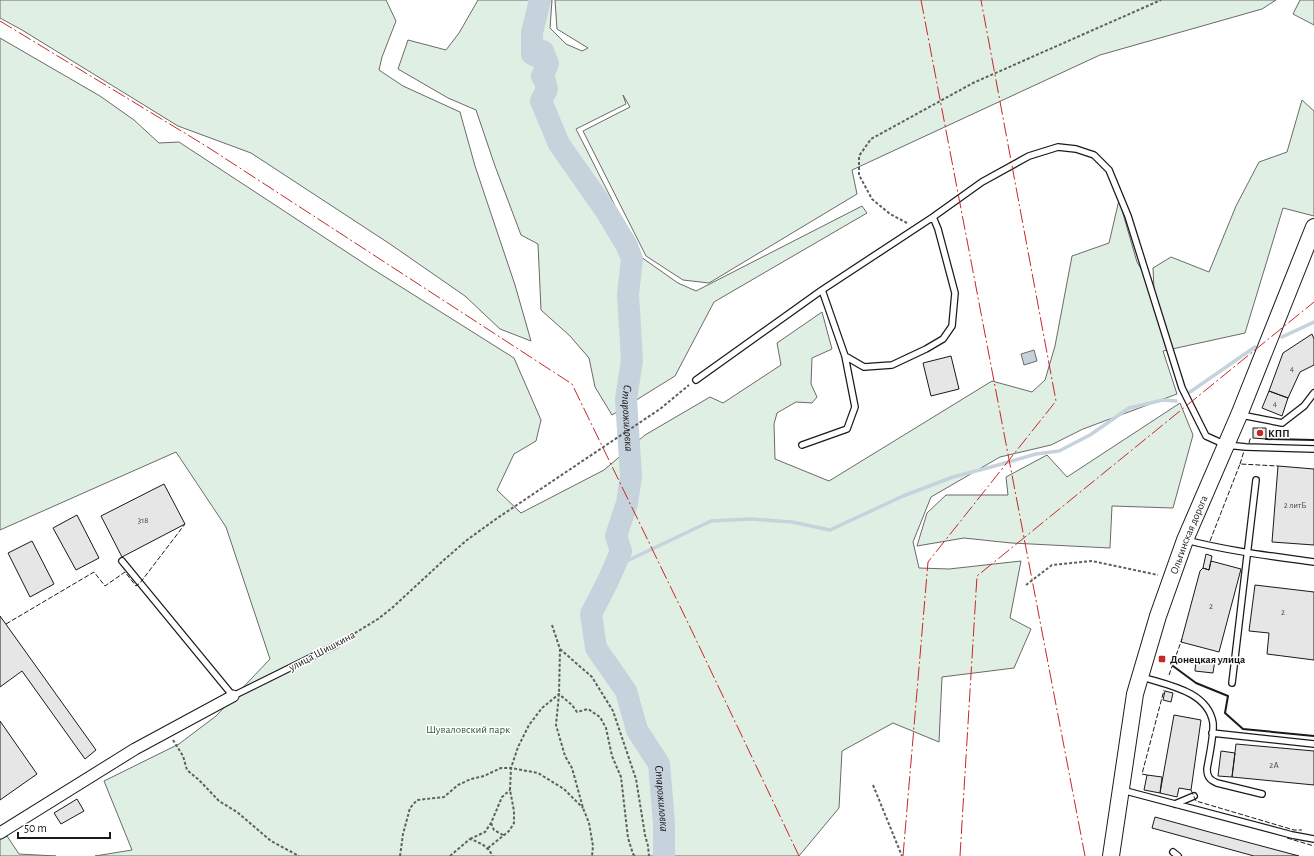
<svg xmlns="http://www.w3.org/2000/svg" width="1314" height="856" font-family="'Alegreya Sans',sans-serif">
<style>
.green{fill:#e0efe3;stroke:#6a6a6a}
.water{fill:#c6d2dc;stroke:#6a6a6a}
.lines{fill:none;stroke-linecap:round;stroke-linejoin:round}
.stream{stroke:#c6d2dc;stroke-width:3.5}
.river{stroke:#c6d2dc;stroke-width:22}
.building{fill:#e6e6e6;stroke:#1a1a1a}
.lane-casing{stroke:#1a1a1a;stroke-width:8}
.street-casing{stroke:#1a1a1a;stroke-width:13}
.secondary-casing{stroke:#1a1a1a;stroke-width:18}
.path{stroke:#5f5f5f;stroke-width:2;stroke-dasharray:3 2;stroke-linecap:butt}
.lane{stroke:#fff;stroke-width:5.5}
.street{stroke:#fff;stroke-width:11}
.secondary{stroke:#fff;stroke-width:16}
.fence{stroke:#1a1a1a;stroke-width:1;stroke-dasharray:5 2;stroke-linecap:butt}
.wall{stroke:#1a1a1a;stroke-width:2}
.power{stroke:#c62828;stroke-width:1;stroke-dasharray:14 3 2 3;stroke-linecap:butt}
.poi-dot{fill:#c62828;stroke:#fff;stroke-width:1.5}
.labels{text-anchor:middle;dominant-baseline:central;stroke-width:3;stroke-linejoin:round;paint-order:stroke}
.number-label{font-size:9px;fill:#4d4d4d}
.poi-label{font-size:11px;font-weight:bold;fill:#1a1a1a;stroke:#fff;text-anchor:start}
.street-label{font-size:11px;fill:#1a1a1a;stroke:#fff}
.park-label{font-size:11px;fill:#2b5a34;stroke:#fff}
.water-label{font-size:12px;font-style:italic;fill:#1a1a1a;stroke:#fff}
</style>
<rect width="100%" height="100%" fill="#fff"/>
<path class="green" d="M0,0H386L396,21L382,57L379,70L403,86L460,112L475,166L515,285L531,341L500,329L465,296L390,244L251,153L178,126L22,30L0,18Z
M478,0H552L550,28L566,44L582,51L588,48L557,29L555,0H1276L1262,9L1100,55L852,170L857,194L709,283L683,280L646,256L583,131L630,107L623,95L626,104L576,129L641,257L678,283L696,291L862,206L867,213L714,302L675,376L612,415L595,387L589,358L570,336L541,310L538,244L521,235L495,166L476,110L448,98L398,69L408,40L446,50L459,33Z
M1300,0H1314V25L1293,14Z
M0,38L100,96L134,120L159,143L179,142L371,268L514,358L541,420L536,441L514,454L497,490L521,513L604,470L645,435L710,397L723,403L781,365L777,343L822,312L832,349L812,358L811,384L817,397L812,403L796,402L777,413L774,424L775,459L829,481L992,381L1032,392L1045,380L1055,346L1072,256L1109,243L1119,200L1137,262L1154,290L1153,268L1171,257L1209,272L1236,206L1259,162L1287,152L1302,100L1314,111V216L1283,208L1245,333L1163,351L1177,394L1083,429L1051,445L1000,457L931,497L913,542L919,568L949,569L1021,561L1010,618L1031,629L1014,668L942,677L939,742L893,723L842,751L839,808L799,856H95L132,850L104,781L179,744L216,716L270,659L226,527L176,452L0,530Z
M1180,403L1193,435L1173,508L1112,506L1110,548L1011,543L964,538L917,546L927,513L946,495H1008L1006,477L1047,455L1067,477Z
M7,836L19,854L56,856H0V840Z"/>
<path class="water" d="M1034,350L1037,361L1024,365L1021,354Z"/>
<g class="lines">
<path class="stream" d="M1282,337L1314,322
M1190,392L1255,347
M614,567L711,521L751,519L792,522L830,530L903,496L953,477L991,467L1036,454L1059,451L1090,435L1129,408L1163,400L1176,401"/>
<path class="river" id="s1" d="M540,0L532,33V54L536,56L543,51L548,64L542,76L545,81L547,89L541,101L559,144L606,211L627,246L632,259L628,294L632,360L626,399L631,476L627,503L616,536L621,551L608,581L591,614L596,648L626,691L637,730L659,764L664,823V856"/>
</g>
<path class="building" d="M1312,334L1314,339V365L1300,372L1288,398L1269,391L1283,353Z
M951,356L959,389L931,396L923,363Z
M1269,391L1288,398L1282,416L1262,408Z
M1253,428H1266V439L1253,438Z
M1278,466L1314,469V545L1272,542Z
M164,484L185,524L122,557L101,516Z
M77,515L99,558L76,570L53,528Z
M32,541L54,584L30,597L8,553Z
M1206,554L1212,556L1209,570L1203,568Z
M1211,561L1241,569L1219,652L1181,642L1200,571L1203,568L1209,570Z
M1255,585L1314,592V660L1267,654L1269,633L1249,631Z
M0,616L96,750L85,759L22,671L0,687Z
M1196,658L1215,660L1213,673L1195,671Z
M1165,691L1173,693L1171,702L1163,700Z
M1174,715L1201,720L1191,790L1179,788L1177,797L1160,793Z
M0,721L37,774L0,800Z
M1236,744L1314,751V785L1232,777Z
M1221,751L1235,753L1232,777L1218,776Z
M1147,775L1162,777L1160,793L1144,790Z
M77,799L84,811L61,824L54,813Z
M1155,817L1213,833L1299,856H1254L1152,828Z"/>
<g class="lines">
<g class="lane-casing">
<path id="lane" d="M845,356L864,367L892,365L926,349L943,339L952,326L955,293L938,229L933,217
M696,380L822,290L933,217L982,182L1029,156L1058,147L1076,149L1094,155L1109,170L1128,216L1182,388L1206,436L1226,445L1246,447L1314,449
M1241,415L1282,423L1304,406L1314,393
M802,445L847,429L855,407L845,356L822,290
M1186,540C1228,551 1271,556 1314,562
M122,561L233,696L336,645
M1142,677C1167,685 1208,691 1213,723C1214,735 1209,757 1207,769C1207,777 1210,780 1217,783L1262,794
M1232,683L1256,480
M1212,733L1314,744
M1122,790L1292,835L1314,839
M1175,804L1194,796
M1173,852L1178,856"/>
</g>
<g class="street-casing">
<path id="street" d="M0,833L135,749L233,696"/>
</g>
<g class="secondary-casing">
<g id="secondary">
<path id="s2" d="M1111,856L1135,694L1158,616L1185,540L1239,415L1314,227"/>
</g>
</g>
<path class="path" d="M907,223L890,214L872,199L859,175V156L871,139L973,83L1161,0
M1026,585L1052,565L1092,561L1158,575
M552,625L560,649L559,694L556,725L565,756L572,768L583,808L589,823L593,846L592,856
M342,641L378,619L392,608L445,559L467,540L496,519L660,409L689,385
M560,649L592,677L613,711L636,779L645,835L648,846L649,856
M173,740L183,756L187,770L199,780L219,801L237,812L271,841L299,856
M873,785L902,856
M491,823L494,830L503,835
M470,839L485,832L491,823L502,797L510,790
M488,848L509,831L514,823V811L510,790L511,768L518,747L529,725L542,708L559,694L572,705L577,712L588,709L600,717L606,728L612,756L621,777L628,838L633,854L635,856
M400,856L403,834L410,808L417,800L444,797L458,785L471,779L484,776L501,768H511L538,773L564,789L583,808
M450,856L470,839C481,843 487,846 493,856"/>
<use href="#lane" class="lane"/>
<use href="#street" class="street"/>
<use href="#secondary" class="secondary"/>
<path class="fence" d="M1249,443L1250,439L1253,438
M1240,464L1244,451
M1210,541L1240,464L1278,466
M6,624L94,572L105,586L125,572L136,586L140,583L185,524
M1169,675L1182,639
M1147,775L1142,774L1164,690
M1191,790L1196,801L1294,830H1302
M1287,838L1314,846"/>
<path class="wall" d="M1266,439L1314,440
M1173,666L1196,683L1228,696L1225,713L1243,729L1314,736"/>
<path class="power" d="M921,0L1085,856
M0,21L206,146L572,384L690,627L799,856
M903,856L928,562L1056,401L981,0
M960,856L977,576L1314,302"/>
</g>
<g class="poi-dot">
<circle cx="1260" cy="433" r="4"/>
<rect x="1158" y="655" width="8" height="8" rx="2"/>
</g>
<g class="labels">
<g class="number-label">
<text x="1292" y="368">4</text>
<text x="1275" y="403">4</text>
<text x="1295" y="505">2 литБ</text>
<text x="143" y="520">318</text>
<text x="1211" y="606">2</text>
<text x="1283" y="612">2</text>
<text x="1274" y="765">2А</text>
</g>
<g class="poi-label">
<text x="1268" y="433">КПП</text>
<text x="1170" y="659">Донецкая улица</text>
</g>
<g class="street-label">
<text stroke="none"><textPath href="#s2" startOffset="332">Ольгинская дорога</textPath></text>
<text transform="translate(322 651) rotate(-28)">улица Шишкина</text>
</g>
<g class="park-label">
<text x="468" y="729">Шуваловский парк</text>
</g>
<g class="water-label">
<text stroke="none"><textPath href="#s1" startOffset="466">Старожиловка</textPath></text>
<text stroke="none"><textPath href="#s1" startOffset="874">Старожиловка</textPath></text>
</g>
</g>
<path d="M18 832v6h92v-6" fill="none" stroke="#1a1a1a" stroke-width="2"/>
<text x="24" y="832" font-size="12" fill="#1a1a1a" stroke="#ffffff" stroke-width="3" paint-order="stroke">50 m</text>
</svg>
